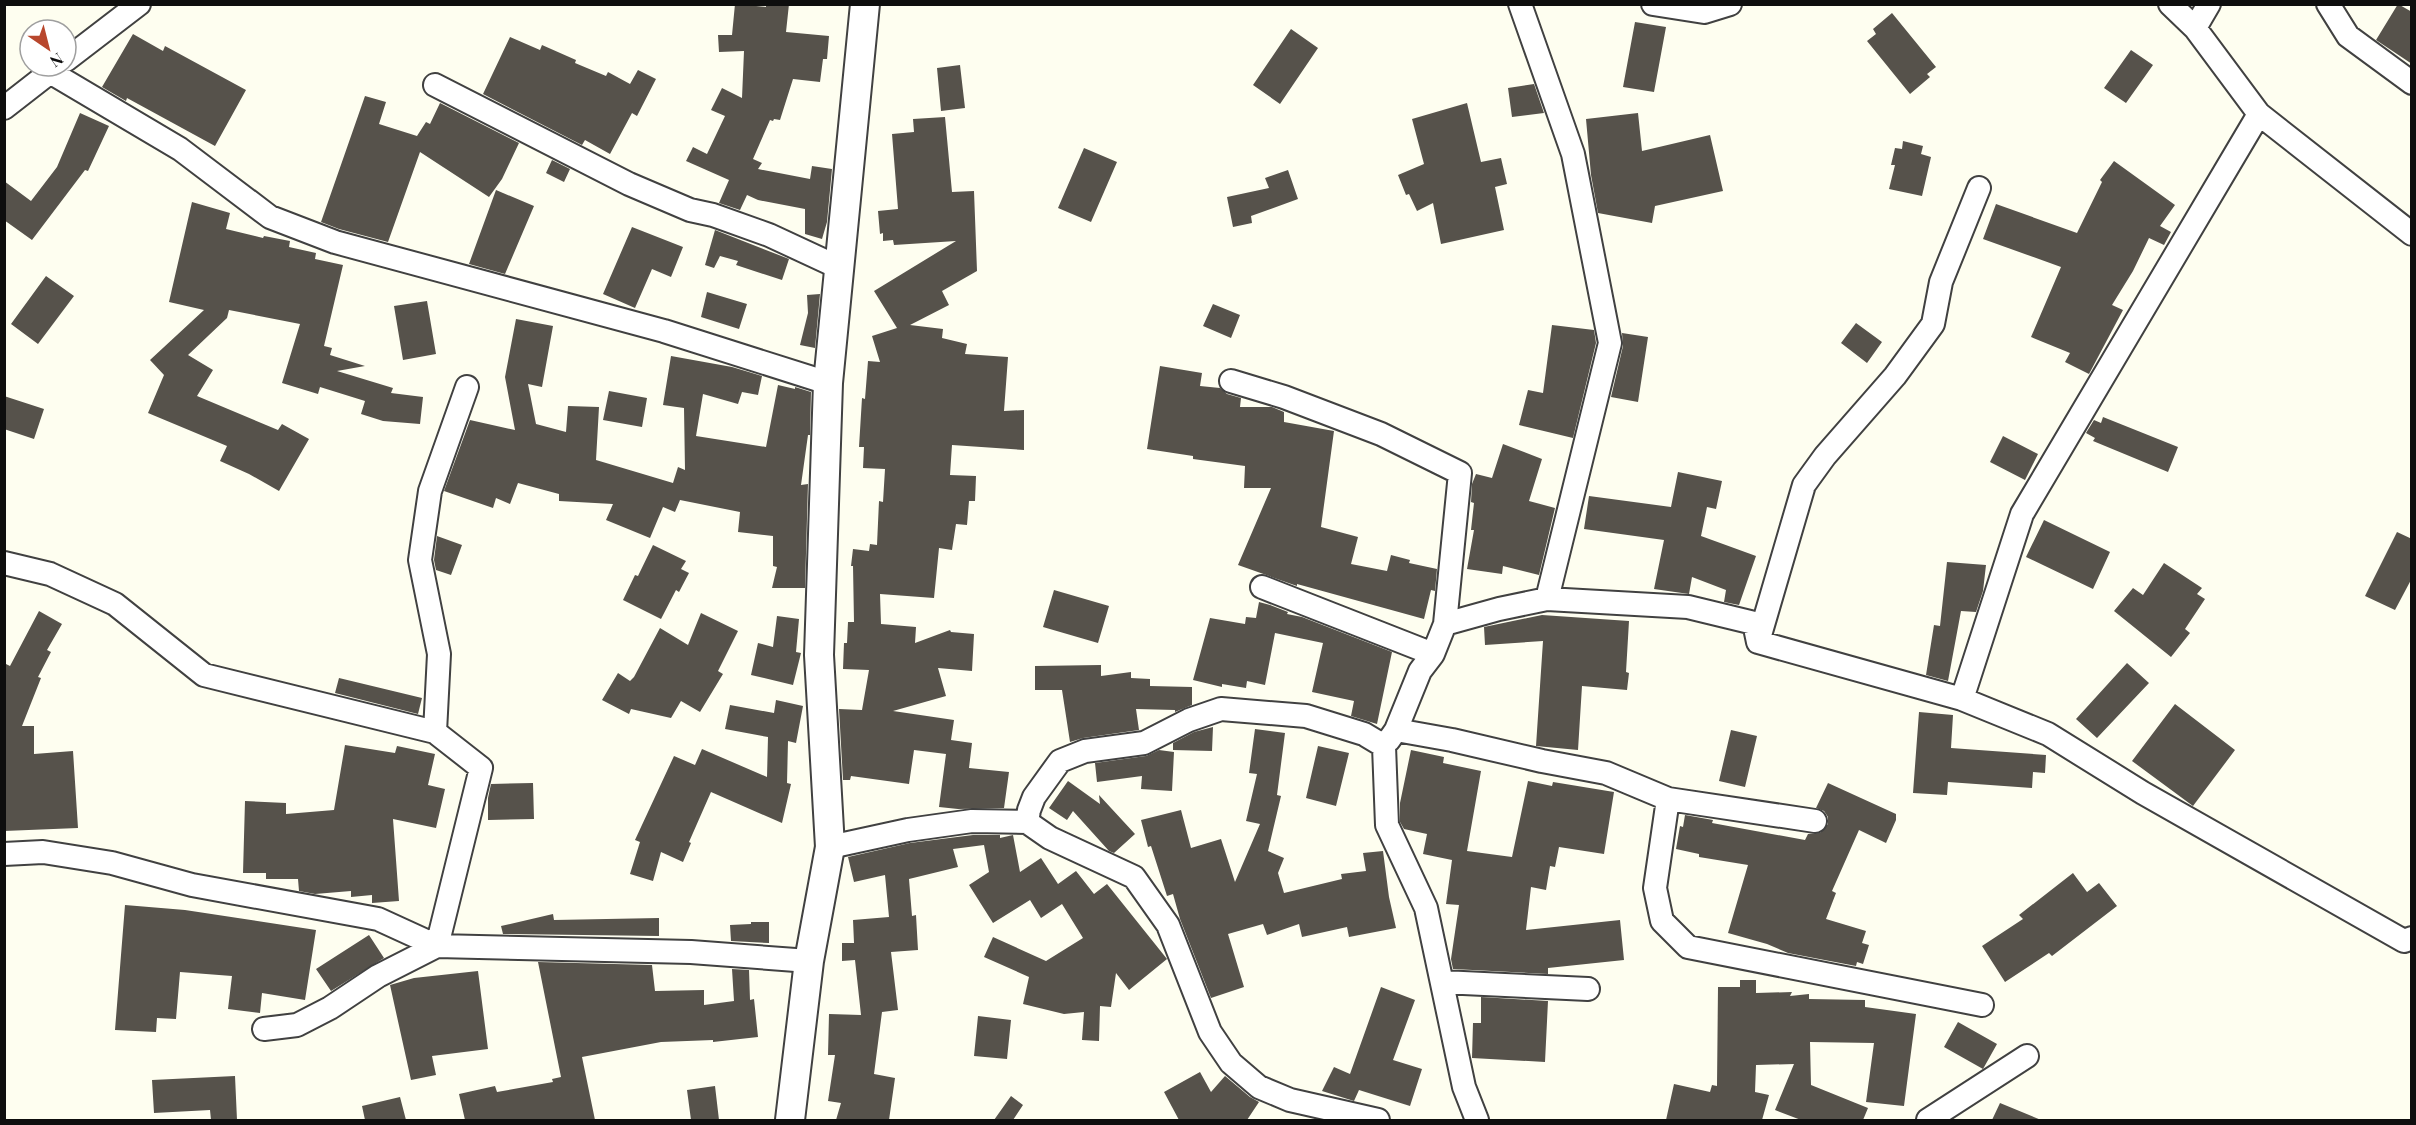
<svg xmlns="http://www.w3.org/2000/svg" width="2416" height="1125" font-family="'Playfair Display',serif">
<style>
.building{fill:#56524b}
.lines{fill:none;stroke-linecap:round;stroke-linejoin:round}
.minor-casing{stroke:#414141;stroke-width:26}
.tertiary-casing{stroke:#414141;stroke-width:32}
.minor{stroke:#fff;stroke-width:22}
.tertiary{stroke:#fff;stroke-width:28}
</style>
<rect width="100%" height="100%" fill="#fefef0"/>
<path class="building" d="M735,4L766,7V4H789L786,32L829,36L827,59H823L820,82L793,79L780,120L774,119L773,121L770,120L753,159L762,163L758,169L810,179L812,166L832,169L827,222L822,239L805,234V209L758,200L747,195L740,210L719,203L729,180L686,161L693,147L707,154L725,116L711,110L722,88L742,98L744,51L719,52L718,35H732Z
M2398,4L2412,12V64L2376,40Z
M1892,13L1936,67L1927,74L1930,77L1910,94L1867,41L1876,34L1873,29Z
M1635,22L1666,27L1654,92L1623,87Z
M1291,29L1318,48L1280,104L1253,85Z
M133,34L163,51L165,46L246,90L215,146L127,98L126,101L102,87Z
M510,37L540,50L542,45L576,60L575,63L606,76L608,72L630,84L638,70L656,79L637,116L632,113L610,154L585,140L582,145L483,94Z
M2131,50L2153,65L2126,103L2104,88Z
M960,65L965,108L941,111L937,68Z
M1534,84L1544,113L1512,117L1508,88Z
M365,96L386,102L379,124L417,136L426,122L430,124L440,103L519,143L502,179L489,197L420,152L388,242L339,229L321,222Z
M1467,103L1481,162L1501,158L1507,184L1495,187L1504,230L1441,244L1433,203L1417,211L1409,194L1406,195L1398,175L1424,164L1412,119Z
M80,113L109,126L88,171L85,170L32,240L4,220V181L31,201L57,167Z
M1638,113L1642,151L1710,135L1723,191L1655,206L1652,223L1598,213L1591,175L1586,119Z
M945,117L952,192L974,191L977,271L942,291L949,305L910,325L943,329L942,338L967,344L965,354L1008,357L1004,411L1024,410V450L952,445L950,475L976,476L975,501H969L967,525L956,524L952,550L939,548L934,598L880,594L881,624L916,627L915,643L950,630L951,632L974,634L972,671L938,668L946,696L893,711L954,720L951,740L972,743L969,768L1009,772L1004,808L958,809L939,807L946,754L914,750L909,784L851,776L850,780H843L839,709L862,710L869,670L843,669L844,643H847L848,622H854L853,566H851L853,549L869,551L870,544L877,545L879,501L883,502L885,469L863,468L864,447H859L862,398L865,399L868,361L880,362L872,336L897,328L874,291L956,241L894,245L893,240L883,241V233L880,234L878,211L898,209L892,134L914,132L913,119Z
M1903,141L1923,146L1921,154L1931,157L1922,196L1889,189L1895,165H1891L1895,148L1902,149Z
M1084,148L1117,162L1091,222L1058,208Z
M552,160L570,169L564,182L546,173Z
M2114,161L2175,205L2160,226L2171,232L2164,245L2149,238L2133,271L2112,305L2123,310L2089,374L2065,362L2070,353L2031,337L2061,267L1983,239L1996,204L2077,233L2102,182L2100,180Z
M1288,170L1298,199L1251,216L1252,223L1233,227L1227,197L1269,188L1265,178Z
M496,190L534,206L505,274L469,264Z
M192,202L230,213L226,229L263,238L264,236L290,241L289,247L316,253L315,259L343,265L324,346L332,348L330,355L365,366L337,371L393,388L391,393L423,397L420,424L383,421L361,414L365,401L320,387L318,394L282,383L300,324L229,310L227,318L188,355L213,370L197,396L278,430L282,424L309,439L279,491L249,474L220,461L227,446L148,413L164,375L150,360L204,310L169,302Z
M632,227L683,247L671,277L652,269L635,308L603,294Z
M715,230L789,259L782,280L736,265L738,261L720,256L714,268L705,265Z
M46,276L74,296L38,344L11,324Z
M707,292L747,304L739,329L701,317Z
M820,294L815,348L800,345L808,313L807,295Z
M427,301L436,354L403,360L394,306Z
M1213,304L1240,315L1231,338L1203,326Z
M516,319L553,326L542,387L528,384L536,424L566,432L568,406L599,407L596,460L673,483L678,467L685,470L684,408L663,405L671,356L732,367L762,376L758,395L742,392L738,404L703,394L696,436L766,447L778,385L795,389V387L811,392L810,435H808L801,485L808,484L805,588H772L777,567L773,566V536L738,532L740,512L680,500L675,512L663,507L650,538L606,520L613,504L559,501V494L518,483L510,504L496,498L493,508L444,491L470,420L515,430L505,377Z
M1856,323L1882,342L1867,363L1841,343Z
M1552,325L1594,330L1596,343L1573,438L1519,425L1528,390L1543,393Z
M1622,333L1648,337L1638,402L1611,397L1623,346Z
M1160,366L1202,373L1200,386L1220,388L1227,394L1241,398L1240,407H1272L1284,412V422L1334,431L1321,527L1358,537L1351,564L1387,571L1391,555L1410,560L1409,563L1437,569L1435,591L1431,590L1424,619L1297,584V586L1238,565L1271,488H1244L1245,466L1193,459V456L1147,449Z
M609,391L647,398L642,427L603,420Z
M4,396L44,409L34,439L4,429Z
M2103,417L2178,447L2168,472L2093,441L2095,438L2086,433L2094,420L2101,423Z
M2003,436L2038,454L2025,480L1990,462Z
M1503,444L1542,459L1529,501L1555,508L1539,575L1503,566L1502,574L1467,569L1474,530H1471L1474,503L1471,502L1472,484L1476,474L1492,478Z
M1678,472L1722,481L1716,509L1707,507L1701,536L1756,556L1739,605L1724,602L1726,590L1692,577L1689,594L1654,589L1664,540L1584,529L1589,496L1671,507Z
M2044,520L2110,552L2093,589L2026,557Z
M2397,532L2412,539V578L2395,610L2365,596Z
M437,536L462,545L451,575L436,570L434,560Z
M653,545L686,561L681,569L689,573L679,592L676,590L661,619L623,600L635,575L638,576Z
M1947,562L1986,565L1983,591L1976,612L1961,611L1948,681L1926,675L1934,625L1940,626Z
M2164,563L2202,588L2197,594L2205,599L2185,629L2190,633L2171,657L2114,611L2133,588L2143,595Z
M1054,590L1109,606L1098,643L1043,627Z
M1259,602L1270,605L1288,612L1287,614L1302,617L1392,652L1377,724L1351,716L1354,701L1312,692L1323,643L1275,633L1265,685L1247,681L1246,688L1222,684V687L1193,680L1210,618L1245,624L1246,617L1256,618Z
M39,611L62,624L47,650L51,652L38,677L41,678L22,726H34V754L73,751L78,828L4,831V663L10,666Z
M701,613L738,631L718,671L723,674L700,712L681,701L671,718L631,709L629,714L602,700L618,673L630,681L634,677L660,628L688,645Z
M1542,615L1629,621L1626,672L1629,673L1627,690L1582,686L1578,750L1536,746L1543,641L1485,645L1484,627Z
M777,616L799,619L796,652L801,653L793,685L751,675L758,643L773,647Z
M2127,663L2149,683L2097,738L2076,719Z
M1101,665V676L1131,672V678L1150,679V686L1192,687V705L1175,712V710L1136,709L1139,730L1083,738L1070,742L1062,690H1035V666Z
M339,678L422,698L418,714L335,693Z
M776,700L803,706L796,743L788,741L787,783L791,784L782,823L711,792L689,842L691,843L683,862L661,852L653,881L630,874L640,842L635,840L674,756L695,765L702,749L767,777L768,737L725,729L730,705L774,713Z
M2175,704L2235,750L2193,806L2132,761Z
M1919,712L1953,715L1951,748L2046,755L2045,773L2033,772L2032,788L1948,782L1947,795L1913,793Z
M1213,727L1212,751L1173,750V743L1194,732Z
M1255,729L1285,733L1277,795L1281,796L1268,851L1284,858L1278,873L1284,893L1342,879L1341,874L1366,871L1363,853L1383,851L1389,897L1396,928L1349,937L1347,927L1302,937L1299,924L1267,935L1263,924L1228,934L1244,987L1211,998L1180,919L1173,894L1167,896L1151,846L1148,847L1141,820L1181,810L1191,848L1221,839L1235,882L1260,824L1246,821L1257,774L1249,773Z
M1731,730L1757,736L1745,787L1719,781Z
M345,745L395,753L397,746L435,754L428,785L445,789L436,828L393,819L399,901L372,903V895L351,897V891L315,894L299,891L298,879H266V873H243L245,801L286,803V814L334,810Z
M1318,746L1349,753L1336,806L1306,798Z
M1159,750L1174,752L1172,791L1141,789L1142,776L1097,782L1095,763L1146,756Z
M1411,750L1444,757L1443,763L1481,771L1467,851L1512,857L1528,781L1552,786L1553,782L1614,792L1604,854L1559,847L1555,867L1550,866L1546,890L1531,887L1526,930L1620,920L1624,960L1548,968V974L1453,969L1451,959L1459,905L1446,904L1452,860L1423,854L1427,834L1404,829L1400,822V803Z
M1068,781L1100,804L1099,795L1135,834L1114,853L1109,851L1073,811L1067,820L1049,808Z
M533,783L534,819L488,820V798L491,784Z
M1828,783L1896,814V820L1886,843L1859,830L1832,891L1836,893L1826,919L1866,931L1862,943L1869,945L1863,964L1857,962L1856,966L1788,953L1767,944L1728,933L1748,865L1699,857V854L1676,849L1680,826L1683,827L1685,815L1713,820L1712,823L1805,840L1808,834L1820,833L1828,824V817L1824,811L1816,808Z
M973,835H1000V838L1013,835L1020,872L1041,858L1058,884L1076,871L1094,894L1107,884L1167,959L1129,990L1116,973L1111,1007L1100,1006L1099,1041L1082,1040L1084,1012L1064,1014L1023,1004L1029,977L984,957L993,937L1046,961L1083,938L1062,904L1041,918L1030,900L993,923L969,885L989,872L984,845L953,849L958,867L909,879L912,916L916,915L918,950L891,952L898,1010L882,1012L874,1074L895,1078L889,1120H836L841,1103L828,1101L835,1055H828L829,1014L861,1015L855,960L842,961V943H854L853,920L889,917L885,875L854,882L848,857L910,843Z
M2073,873L2087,892L2099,883L2117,906L2052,956L2049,953L2005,982L1982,946L2023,919L2019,915Z
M125,905L185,910L316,930L305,1000L262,993L260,1013L228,1009L232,976L180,972L176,1019L157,1018L156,1032L115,1030Z
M553,914L554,920L659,918V936L503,934L501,926Z
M751,922H769V943L731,941L730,925L751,924Z
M369,935L384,958L331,991L316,969Z
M538,962L652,965L655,991L704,990V1005L734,1001L732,969L749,970L750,1000L754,999L758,1037L713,1042V1040L661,1042L582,1057L595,1120H465L459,1094L495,1086L497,1092L553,1082L552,1079L561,1077Z
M478,971L488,1049L432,1056L436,1075L411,1080L390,985L414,978Z
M1740,980H1756V993L1792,992L1790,996L1809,994V999L1865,1000V1007L1916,1014L1904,1106L1866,1102L1874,1043L1810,1042L1811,1085L1868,1108L1863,1120H1801L1775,1110L1794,1064L1756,1065L1755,1092L1769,1095L1762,1120H1666L1674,1084L1710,1092L1712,1085L1717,1086L1718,987H1740Z
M1381,987L1415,1000L1393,1060L1422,1069L1410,1106L1359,1090L1354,1101L1322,1091L1334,1067L1350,1074Z
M1481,997L1548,1001L1545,1062L1472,1058L1473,1023H1481Z
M978,1016L1011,1020L1007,1059L974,1056Z
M1958,1022L1997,1044L1983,1069L1944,1047Z
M1200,1072L1211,1092L1225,1076L1250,1097L1259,1102L1247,1120H1179L1164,1092Z
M235,1076L237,1120H211L210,1110L154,1113L152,1080Z
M715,1086L719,1120H691L687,1090Z
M1011,1096L1023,1105L1013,1120H994Z
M400,1097L406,1120H365L362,1106Z
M2000,1103L2041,1120H1992Z"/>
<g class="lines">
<g class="minor-casing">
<path id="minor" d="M1520,4L1573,154L1610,343L1547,599
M1653,4L1704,12L1730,4
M2170,4L2195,28L2259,114L2412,234
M2328,4L2348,36L2412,83
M2195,28L2209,4
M66,60L139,4
M50,72L180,149L270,217L335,242L664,331L828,383
M435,85L629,184L690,210L713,215L769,235L840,268
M4,108L58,66
M1231,381L1284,397L1381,434L1460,473L1445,624
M4,563L50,574L115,604L204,675L435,732L481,768L437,946L378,976L330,1008L297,1025L264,1029
M1262,587L1433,654
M1758,642L1804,485L1825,456L1895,376L1933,324L1941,282L1979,188
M1962,699L2022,514L2259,114
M1396,730L1420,671L1433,654L1445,624L1499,609L1547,599L1688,607L1754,623L1758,642L1962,699L2048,734L2143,793L2404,941L2412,938
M435,732L439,654L420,560L430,491L467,387
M1389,740L1396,730L1452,740L1542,761L1606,773L1668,799L1815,821
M1668,799L1655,888L1662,921L1688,947L1982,1005
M1027,822L1029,810L1034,797L1060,761L1085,751L1144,743L1189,720L1221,709L1306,716L1364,734L1384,746L1387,825L1426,908L1464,1087L1477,1120
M830,847L908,830L972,821L1027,822L1050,838L1134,877L1168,925L1210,1032L1231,1063L1259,1087L1290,1100L1378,1120
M4,854L43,852L112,863L192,885L378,919L437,946L691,952L809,961
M1442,982L1588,989
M1928,1120L2027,1056"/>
</g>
<g class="tertiary-casing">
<path id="tertiary" d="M790,1120L809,961L830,847L819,655L828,383L865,4"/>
</g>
<use href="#minor" class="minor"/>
<use href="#tertiary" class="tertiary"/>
</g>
<rect width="2416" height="1125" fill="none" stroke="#0e0e0e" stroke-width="12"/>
<g transform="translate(48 48) rotate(145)"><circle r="28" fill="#ffffff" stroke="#9f9f9f" stroke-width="1.5"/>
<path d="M0-4.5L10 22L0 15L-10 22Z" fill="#b8472d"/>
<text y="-9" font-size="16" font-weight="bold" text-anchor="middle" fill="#0e0e0e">N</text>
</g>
</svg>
